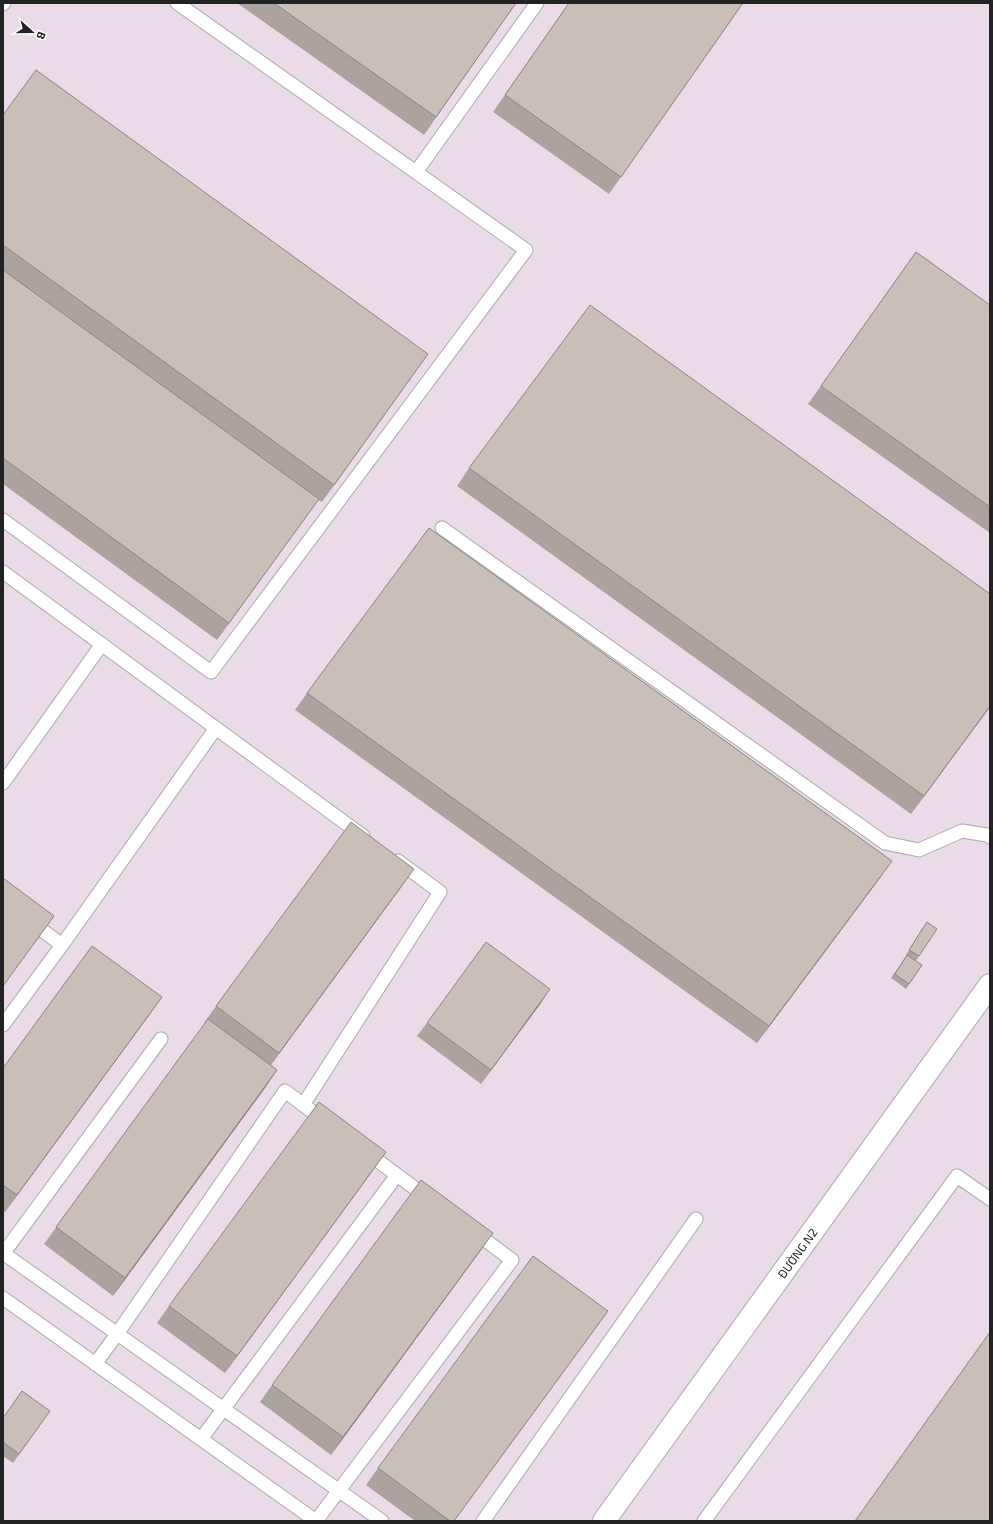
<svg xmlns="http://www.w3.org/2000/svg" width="993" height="1524" font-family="'Exo 2',sans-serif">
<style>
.industrial{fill:#ebdbe8}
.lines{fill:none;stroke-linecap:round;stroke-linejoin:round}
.lane-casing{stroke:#a9a9a9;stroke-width:15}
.street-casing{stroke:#a9a9a9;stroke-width:24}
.lane{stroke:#fff;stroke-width:13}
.street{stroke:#fff;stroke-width:22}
.wall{fill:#aba49e}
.shaded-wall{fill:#8b8681}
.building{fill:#c7bfb8;stroke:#8b8681}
.labels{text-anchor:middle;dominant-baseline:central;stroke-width:3;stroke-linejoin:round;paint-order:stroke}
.street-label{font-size:12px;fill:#222;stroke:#fff}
</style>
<rect width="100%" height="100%" fill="#f2efe9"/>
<path class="industrial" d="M3,3H990V1521H3Z"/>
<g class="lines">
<g class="lane-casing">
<path id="lane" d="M3,4L4,3
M416,172L537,3
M3,520L211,672L526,250L177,3
M442,528L885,843L919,850L962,831L987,835L990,837
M3,572L363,836
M3,783L102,644
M3,901L62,945L3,1025
M62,945L216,728
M303,1105L440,892L398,861
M366,1152L428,1198
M3,1253L382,1521
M3,1254L161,1039
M3,1298L316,1521
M95,1364L117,1334L285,1091L326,1122
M201,1439L397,1175
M316,1521L512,1260L473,1231
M483,1521L696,1219
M704,1521L957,1176L990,1199"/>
</g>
<g class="street-casing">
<path id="street" d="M604,1521L990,985"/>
</g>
<use href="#lane" class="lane"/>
<use href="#street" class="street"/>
</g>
<path class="wall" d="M237,3H516L424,135Z
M569,3H743L609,194L493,112Z
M3,115L428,354L322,502L318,500L217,640L3,484Z
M916,252L990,305V533L808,404Z
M469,468L990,707L911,814L457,486Z
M307,693L880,878L757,1043L295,710Z
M402,886L271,1065L277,1070L265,1088L113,1296L44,1244L205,1024L204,1023L216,1006Z
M923,927L919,956L916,961L911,958L922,965L906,989L891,978L907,955H906Z
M162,997L150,1014L5,1212L3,1211V1068Z
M541,1003L481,1084L417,1036L427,1023Z
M386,1152L225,1373L157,1323L169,1306Z
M481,1250L331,1455L260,1402L272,1385Z
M608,1311L454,1521H415L366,1485L378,1468Z
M50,1411L13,1463L3,1456V1418Z"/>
<path class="shaded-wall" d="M319,499L306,517L217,640L229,623Z
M990,706V707L911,814L924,796Z
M892,861L880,878L757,1043L769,1026Z
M414,869L402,886L267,1070L279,1053Z
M54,916L42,933L3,986Z
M550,989L541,1003L481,1084L491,1070Z
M162,997L150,1014L5,1212L17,1195Z
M277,1070L265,1088L113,1296L125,1278Z
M386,1152L374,1169L225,1373L237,1356Z
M493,1233L481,1250L331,1455L343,1437Z
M608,1311L595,1329L454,1521Z"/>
<path class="building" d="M274,3H516L436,117Z
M569,3H743L621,177L505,95Z
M36,70L428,354L334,485L3,245V115Z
M916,252L990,305V507L821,386Z
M3,270L319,499L229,623L3,458Z
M590,305L990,594V706L924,796L469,468Z
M429,528L892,861L769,1026L307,693Z
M351,822L414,869L279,1053L216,1006Z
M3,878L54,916L3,986Z
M927,922L937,929L919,956L909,950Z
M486,942L550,989L491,1070L427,1023Z
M92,946L162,997L17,1195L3,1185V1068Z
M907,955L922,965L909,984L895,974Z
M208,1019L277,1070L125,1278L56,1227Z
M319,1102L386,1152L237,1356L169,1306Z
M421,1180L493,1233L343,1437L272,1385Z
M533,1256L608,1311L454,1521H450L378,1468Z
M990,1332V1521H855Z
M22,1391L50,1411L19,1454L3,1442V1418Z"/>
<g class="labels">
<g class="street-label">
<text transform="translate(797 1253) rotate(-54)">ĐƯỜNG N2</text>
</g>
</g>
<rect width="993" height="1524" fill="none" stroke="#222222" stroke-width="8"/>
<g transform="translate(32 32) rotate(111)" stroke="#ffffff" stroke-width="3" paint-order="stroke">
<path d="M0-3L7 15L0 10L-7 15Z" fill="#222222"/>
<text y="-6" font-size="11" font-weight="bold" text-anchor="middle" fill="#222222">B</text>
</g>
</svg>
